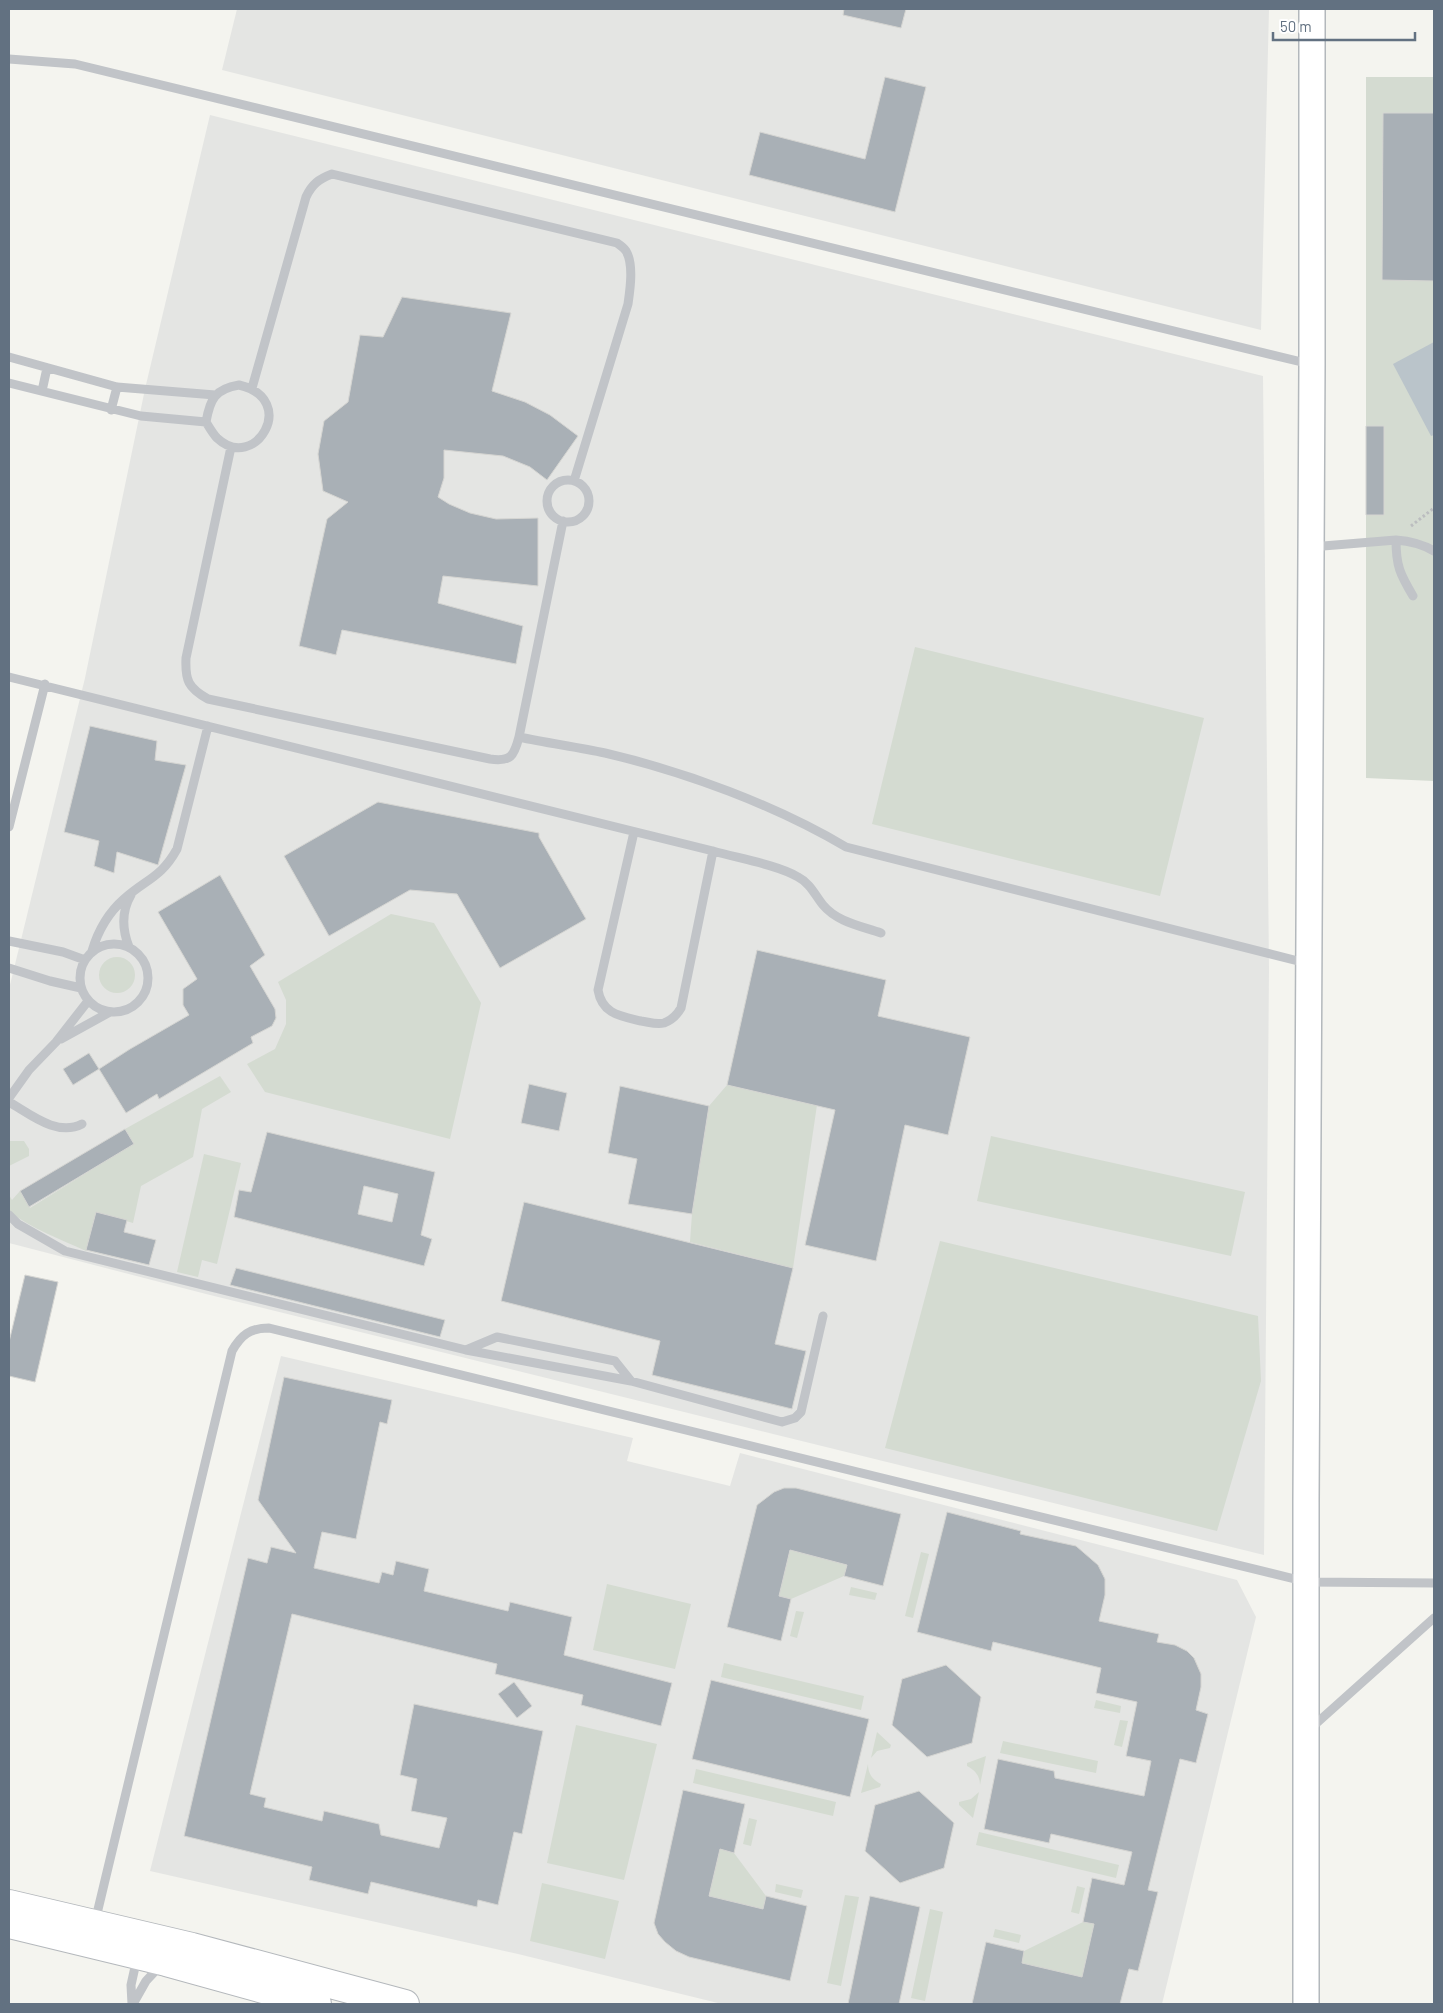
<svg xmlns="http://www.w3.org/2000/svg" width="1443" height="2013" font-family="Barlow,sans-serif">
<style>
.built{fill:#e4e5e3}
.green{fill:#d4dbd1}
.water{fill:#bac4ca}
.building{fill:#a9b0b6;stroke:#d5d5d2;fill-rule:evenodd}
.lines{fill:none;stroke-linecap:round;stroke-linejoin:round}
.secondary-casing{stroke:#b3b8bc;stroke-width:28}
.primary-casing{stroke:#b4b8bc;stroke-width:30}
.path{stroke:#bbbdbf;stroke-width:3;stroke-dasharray:2.5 2.5;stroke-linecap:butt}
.lane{stroke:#c1c4c8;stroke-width:9}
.secondary{stroke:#fff;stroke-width:25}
.primary{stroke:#fff;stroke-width:28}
</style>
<rect width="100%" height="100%" fill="#f4f4ef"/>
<path class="built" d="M237,9H1269L1261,330L222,70Z
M210,115L1263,376L1269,969L1264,1555L206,1294L9,1243V989L85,678L145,389Z
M281,1356L633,1438L627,1461L730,1486L740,1453L1237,1580L1256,1617L1162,2004H722L518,1954L150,1871Z"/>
<path class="green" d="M1366,77H1434V781L1366,778Z
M915,647L1204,718L1160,896L872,824Z
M391,914L434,923L481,1003L450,1139L265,1092L247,1064L275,1049L286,1024V1000L278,982Z
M99 975a18 18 0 1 1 36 0a18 18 0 1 1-36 0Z
M220,1076L231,1092L202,1109L193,1157L141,1186L133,1223L96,1212L86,1251C60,1239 32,1229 9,1211V1195L12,1200L20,1191L30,1208L133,1144L125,1129Z
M727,1085L817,1105L793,1268L690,1242L692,1214L709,1106Z
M991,1136L1245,1192L1231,1256L977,1201Z
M9,1141H24L29,1149V1156L9,1166Z
M204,1154L241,1163L217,1264L202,1260L198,1277L177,1272Z
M940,1241L1258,1316L1261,1381L1217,1531L885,1448Z
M790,1550L847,1565L844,1576L791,1599L779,1596Z
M921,1552L929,1554L913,1618L905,1616Z
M607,1584L691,1604L675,1669L593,1650Z
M851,1587L877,1593L875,1600L849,1595Z
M796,1611L804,1612L797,1638L790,1636Z
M724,1663L864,1696L861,1710L721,1677Z
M1096,1700L1121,1706L1120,1713L1094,1708Z
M1120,1720L1128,1721L1122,1747L1114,1745Z
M576,1725L657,1744L624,1880L547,1863Z
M877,1732L891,1745L890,1748L877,1751L871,1758Z
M1003,1741L1098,1761L1096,1773L1000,1753Z
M986,1756L980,1785C980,1776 975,1770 967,1766V1763Z
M868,1764C868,1774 873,1780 881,1784L880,1787L861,1793Z
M696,1769L836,1802L833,1816L693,1783Z
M979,1792L973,1818L959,1805V1802L971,1799Z
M749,1818L757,1820L751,1846L743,1844Z
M979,1832L1119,1865L1116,1878L976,1845Z
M720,1849L734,1853L766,1896L763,1909L709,1896Z
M542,1883L619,1901L605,1959L530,1941Z
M776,1884L803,1890L801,1898L775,1892Z
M1077,1886L1085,1888L1079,1914L1071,1912Z
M845,1895L859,1897L841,1986L827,1983Z
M930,1909L943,1912L925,2001L911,1998Z
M1083,1922L1094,1924L1082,1977L1022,1963L1024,1951Z
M995,1929L1021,1935L1019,1943L993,1937Z"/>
<path class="water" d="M1434,342V435L1431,436L1393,364Z"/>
<path class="building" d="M844,9H906L901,28L843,15Z
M885,77L926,87L895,212L749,175L760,132L865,159Z
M1383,113H1434V281L1382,280Z
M402,297L511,313L492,391L525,402L550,415L578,436L547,480L530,467L503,456L444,450V478L438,497L449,504L470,513L496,519L538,518V586L443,576L438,603L523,626L516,664L342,630L336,655L299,646L327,519L348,502L323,491L318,454L324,421L348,402L360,335L383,337Z
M1366,426H1384V515H1366Z
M90,726L157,741L155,760L186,765L158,865L117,852L114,873L94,866L99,841L64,832Z
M378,802L539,833V837L586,919L500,968L457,894L410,890L329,936L284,856Z
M220,875L265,955L250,966L275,1009L276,1018L272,1026L251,1037L253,1043L159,1099L157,1094L126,1113L99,1069L130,1049L189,1015L183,1005V989L197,979L158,912Z
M757,950L886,980L878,1016L970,1037L948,1135L905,1125L876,1261L805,1245L835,1110L727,1085Z
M89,1053L99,1069L73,1085L63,1069Z
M529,1084L567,1093L559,1131L521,1123Z
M620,1086L709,1106L692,1214L628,1204L637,1159L608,1153Z
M125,1129L134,1144L29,1207L20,1191Z
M267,1132L435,1172L421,1235L432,1239L424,1266L234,1217L239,1190L251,1192ZM364,1186L398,1194L392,1222L358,1214Z
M524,1202L793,1268L775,1344L806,1351L792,1409L652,1375L660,1341L501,1301Z
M96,1212L127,1220L124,1232L156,1240L149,1265L86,1250Z
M236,1268L445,1320L440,1337L230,1285Z
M25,1275L58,1282L35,1382L9,1376V1342Z
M284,1377L392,1400L387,1424L380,1422L356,1539L322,1532L314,1568L379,1583L382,1572L393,1575L396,1561L429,1569L424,1591L508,1611L510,1602L572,1617L564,1655L672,1683L661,1726L581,1705L583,1695L495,1674L497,1664L292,1614L250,1794L266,1798L264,1807L322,1821L324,1811L379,1824L381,1835L439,1848L447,1818L411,1811L417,1779L400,1775L414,1704L543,1731L522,1834L514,1832L498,1905L478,1900L477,1907L371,1882L368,1894L309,1880L312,1867L184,1836L248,1558L267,1563L271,1547L296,1553L258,1500Z
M784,1488H796L901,1514L883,1586L844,1576L847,1565L790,1550L779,1596L791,1599L781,1641L727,1627L757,1505L774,1492Z
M947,1512L1021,1531L1020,1534L1076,1546L1098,1565L1105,1579V1595L1099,1621L1159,1634L1157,1642L1175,1645L1187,1651L1194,1658L1201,1674V1687L1196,1710L1208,1714L1196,1763L1180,1759L1148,1890L1158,1892L1138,1971L1129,1969L1120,2004H972L986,1942L1024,1951L1022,1963L1082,1977L1094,1924L1083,1922L1092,1878L1124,1885L1132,1852L1051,1834L1049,1843L984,1829L998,1759L1054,1771L1055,1778L1144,1796L1151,1761L1126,1756L1137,1702L1096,1693L1101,1668L993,1642L991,1651L917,1632Z
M946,1665L981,1697L972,1743L927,1757L892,1725L902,1679Z
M711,1680L869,1719L850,1797L692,1759Z
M514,1682L532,1706L517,1718L498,1694Z
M683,1790L745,1804L734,1853L720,1849L709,1896L763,1909L766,1896L807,1906L790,1981L689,1957L676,1951L665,1942L658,1934L654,1923Z
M919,1791L954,1823L944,1868L900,1883L865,1851L875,1805Z
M870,1896L920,1907L899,2004H848Z"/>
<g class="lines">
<g class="secondary-casing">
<path id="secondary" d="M1306,2004V1502L1312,365V9"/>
</g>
<g class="primary-casing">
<path id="primary" d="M9,1904L192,1947L405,2004
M9,1924L166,1962L317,2004"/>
</g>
<path class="path" d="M1411,526L1434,508"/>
<path class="lane" d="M9,59L75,64L1310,364
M9,357L117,387L215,395
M9,383L141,416L206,422
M239,385C300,399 255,474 217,438C213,434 209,427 206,422C210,399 215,389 239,385Z
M252,388L306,197C312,184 319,179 332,174L617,243C620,245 624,248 626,251C634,264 630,290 628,304L574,481
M42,391L47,368
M111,410L117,387
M231,447L186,658C185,680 188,688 208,699L490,759C511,762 514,756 519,737L563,521
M547 501a21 21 0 1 1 42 0a21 21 0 1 1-42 0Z
M1396,540C1396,566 1400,574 1413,596
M1311,547L1396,540C1410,541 1422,544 1434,551
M9,677L713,851C737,858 778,865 798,877C810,883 815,895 823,905C837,922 861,926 881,933
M519,737C547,743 577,747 605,753C686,772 775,805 846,847L1306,963
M9,827L45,684
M634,832L598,990C602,1014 620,1016 641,1021C649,1022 656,1025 664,1023C672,1020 677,1015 681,1008L713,851
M9,941L63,952L85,960
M80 978a34 34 0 1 1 68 0a34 34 0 1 1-68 0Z
M129,947C122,929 121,912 131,895
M92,951C98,931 108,913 124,899C146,879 161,878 177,849L208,726
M9,968L50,981L81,988
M61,1039L110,1012
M9,1098L29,1070L56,1042L88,1001
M9,1102C30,1114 57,1137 82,1124
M9,1215L18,1224L65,1251L466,1350L631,1381L782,1422L795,1418L801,1412L823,1316
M466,1350L497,1337L615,1361L631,1381
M1310,1729L1434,1618
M95,1922L232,1351C241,1335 250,1328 269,1328L1307,1582L1434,1583
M132,2004L131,1985L137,1958
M133,2004L146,1981L160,1966"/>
<use href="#secondary" class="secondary"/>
<use href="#primary" class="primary"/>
</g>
<rect width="1443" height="2013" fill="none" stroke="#627181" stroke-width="20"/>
<path d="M1273 32v8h142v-8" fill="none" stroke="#627181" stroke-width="2.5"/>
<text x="1280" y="32" font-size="15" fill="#627181" stroke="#ffffff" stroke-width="4" paint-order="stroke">50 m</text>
</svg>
